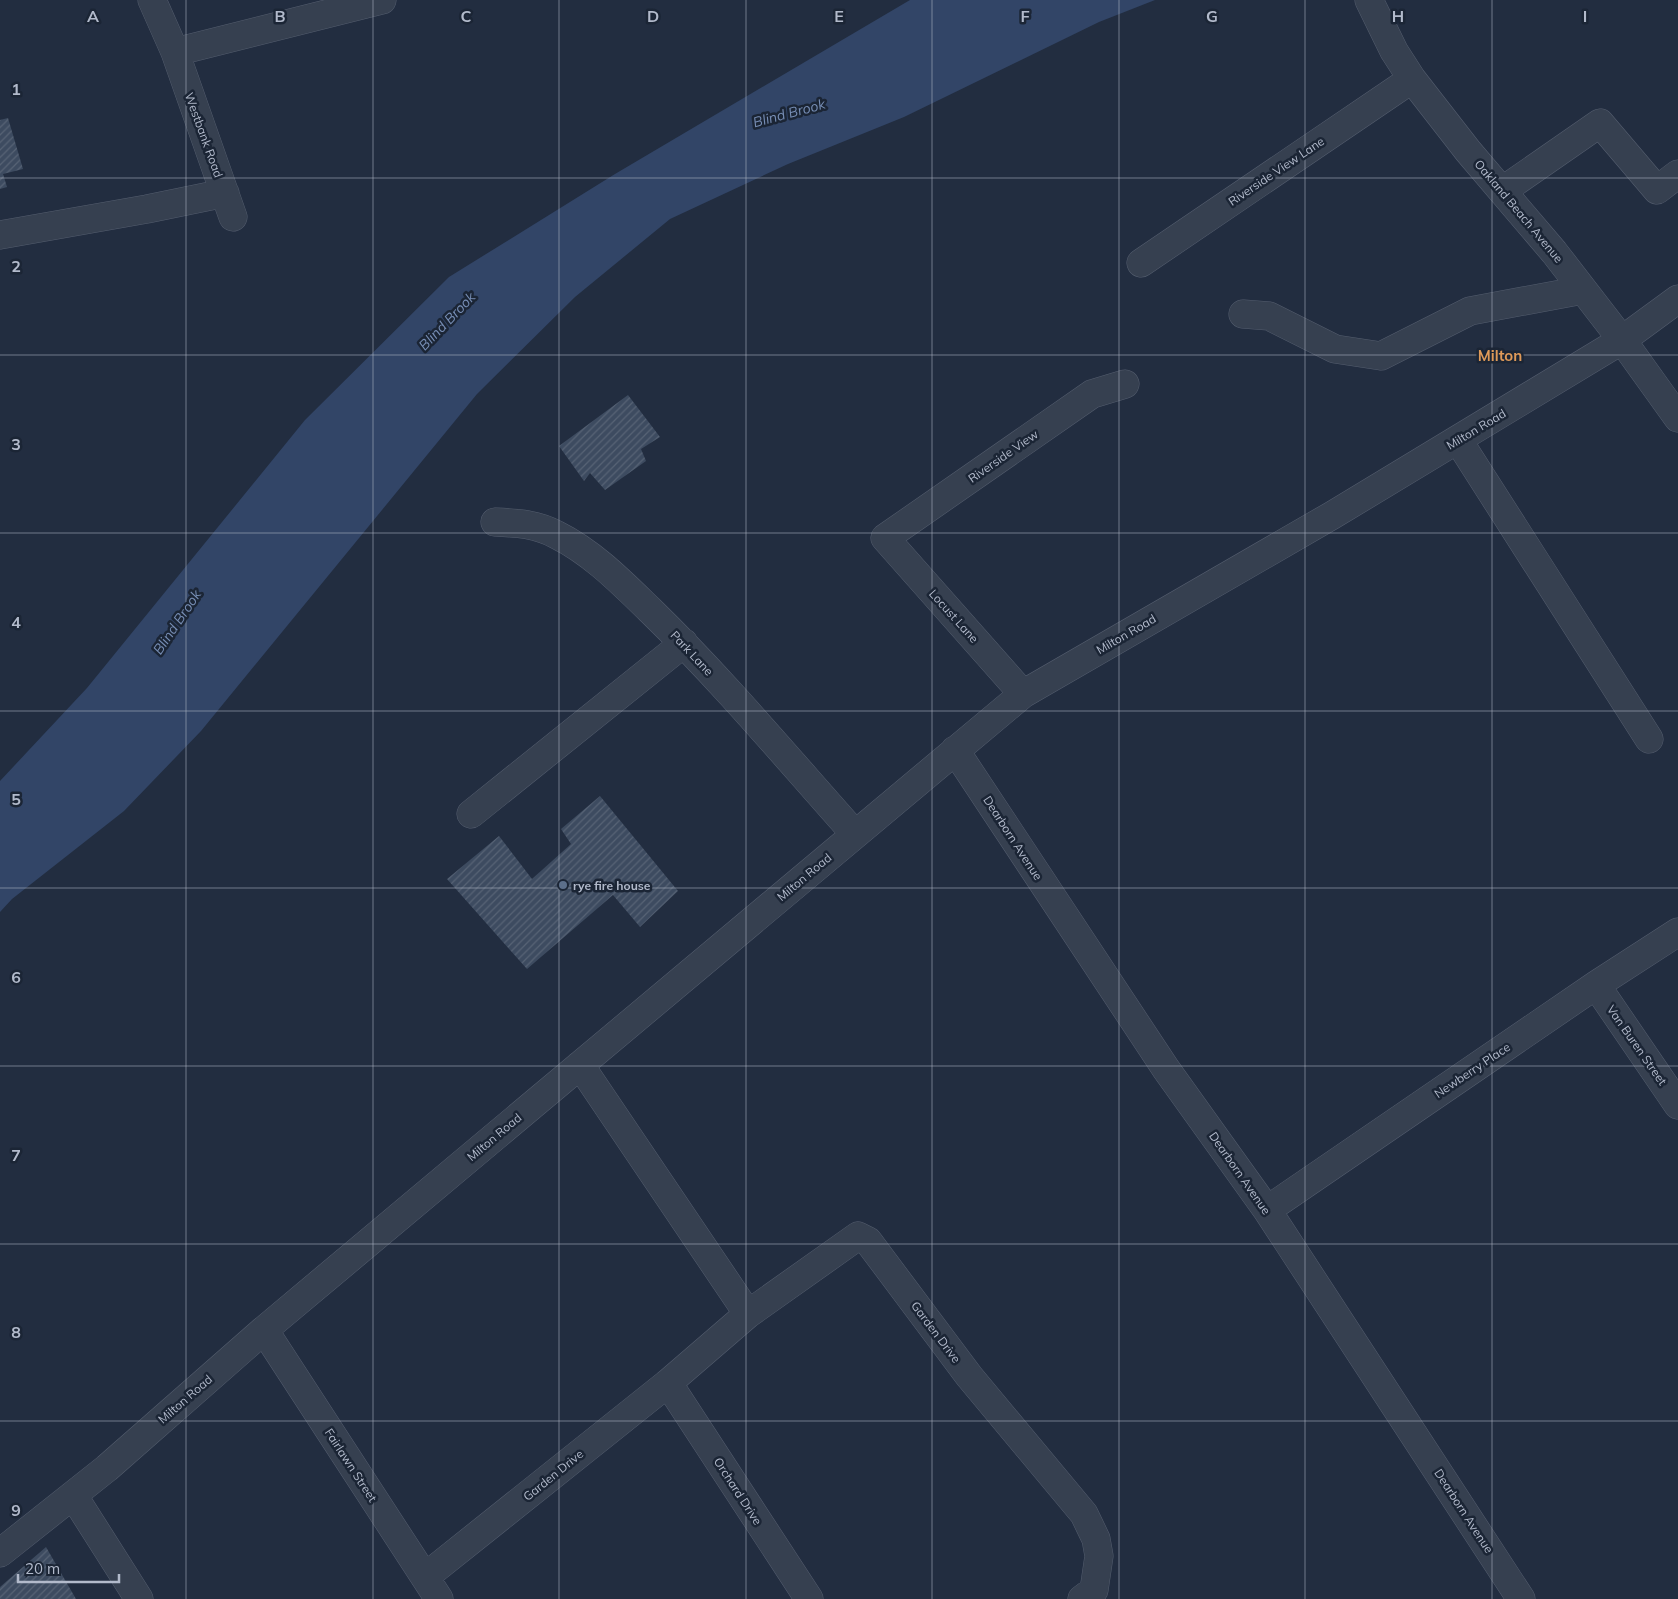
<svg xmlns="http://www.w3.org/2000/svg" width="1678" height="1599" font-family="Mulish,sans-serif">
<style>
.water{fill:#324567}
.building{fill:url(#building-hatch)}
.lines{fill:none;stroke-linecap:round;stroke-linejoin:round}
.minor-casing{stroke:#545d6e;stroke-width:29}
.minor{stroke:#364050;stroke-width:28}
.grid{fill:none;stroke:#b2bacb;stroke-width:1;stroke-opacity:0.55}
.service-dot{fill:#5c6f8a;stroke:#1b2535;stroke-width:2}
.labels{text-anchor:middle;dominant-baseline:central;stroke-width:5;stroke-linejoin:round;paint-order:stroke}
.street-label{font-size:12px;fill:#b2bacb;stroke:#1b2535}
.poi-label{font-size:12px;font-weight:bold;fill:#b2bacb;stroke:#1b2535;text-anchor:start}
.water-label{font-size:14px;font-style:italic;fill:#778eb5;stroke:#1b2535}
.quarter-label{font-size:15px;font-weight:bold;fill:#df9a59;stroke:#1b2535}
.grid-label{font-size:16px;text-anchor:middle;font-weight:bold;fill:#b2bacb;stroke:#1b2535;stroke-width:5;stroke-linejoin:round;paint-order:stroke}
</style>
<defs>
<pattern id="building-hatch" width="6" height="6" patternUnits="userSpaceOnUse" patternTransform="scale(1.25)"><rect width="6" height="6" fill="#3d4b60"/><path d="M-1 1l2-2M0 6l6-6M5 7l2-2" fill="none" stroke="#576375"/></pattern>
</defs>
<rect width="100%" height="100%" fill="#222d40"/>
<path class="water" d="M910,0H1155L1099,22L904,117L788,164L670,219L575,297L477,394L201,731L124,811L12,899L0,912V781L87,688L305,420L449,277L615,174Z"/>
<path class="building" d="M8,118L23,169L3,174L7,187L0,189V120Z
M628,395L660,437L641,449L646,461L605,490L590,473L584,481L559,446Z
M600,796L678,891L640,927L613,895L527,969L447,879L499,836L532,879L571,844L561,829Z
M46,1547L76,1599H0V1587Z"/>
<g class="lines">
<g class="minor-casing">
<path id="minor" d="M152,0L175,52L233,217
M1369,0L1394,51L1412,79L1468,151L1554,252L1622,340L1678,418
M175,52L382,0
M1502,191L1600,123L1657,190L1678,174
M0,235L147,209L225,193
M1141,263L1412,79
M1243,314L1269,316L1335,349L1381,356L1470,311L1583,290
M1458,440L1649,739
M495,522C518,523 537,524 557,535C593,553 622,583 651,611C723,681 788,759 855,834
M1023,694L885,538L1092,394L1125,384
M955,750L1166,1069L1267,1210L1521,1599
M471,814L684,643
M1596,985L1678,1105
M580,1065L748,1314
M1267,1210L1596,985L1678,932
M264,1330L439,1599
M668,1383L809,1599
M73,1495L139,1599
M0,1553L107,1468L264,1330L1023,694L1331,516L1622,340L1678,299
M425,1577L668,1383L748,1314L858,1236L868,1241L969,1376L1084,1514L1096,1539L1099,1556L1094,1590L1082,1599"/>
</g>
<use href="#minor" class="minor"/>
</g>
<path class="grid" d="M186,0V1599M373,0V1599M559,0V1599M746,0V1599M932,0V1599M1119,0V1599M1305,0V1599M1492,0V1599M0,178H1678M0,355H1678M0,533H1678M0,711H1678M0,888H1678M0,1066H1678M0,1244H1678M0,1421H1678"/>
<circle class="service-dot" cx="563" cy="885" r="5"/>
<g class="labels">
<g class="street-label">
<text transform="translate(204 135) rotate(70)">Westbank Road</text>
<text transform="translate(1276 171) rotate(-34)">Riverside View Lane</text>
<text transform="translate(1519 211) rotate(50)">Oakland Beach Avenue</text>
<text transform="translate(1476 429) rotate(-31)">Milton Road</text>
<text transform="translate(1003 456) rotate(-35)">Riverside View</text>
<text transform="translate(954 616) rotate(48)">Locust Lane</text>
<text transform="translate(1126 634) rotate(-30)">Milton Road</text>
<text transform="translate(692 653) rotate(47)">Park Lane</text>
<text transform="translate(1013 838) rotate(57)">Dearborn Avenue</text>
<text transform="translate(804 877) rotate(-40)">Milton Road</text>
<text transform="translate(1637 1045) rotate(55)">Van Buren Street</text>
<text transform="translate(1472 1070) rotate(-34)">Newberry Place</text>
<text transform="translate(494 1137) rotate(-40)">Milton Road</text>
<text transform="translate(1240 1173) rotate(55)">Dearborn Avenue</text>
<text transform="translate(936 1332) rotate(53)">Garden Drive</text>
<text transform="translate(185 1399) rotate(-41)">Milton Road</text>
<text transform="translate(351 1465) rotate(57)">Fairlawn Street</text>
<text transform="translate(553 1475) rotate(-39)">Garden Drive</text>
<text transform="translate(738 1491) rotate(57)">Orchard Drive</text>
<text transform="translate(1464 1511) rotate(57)">Dearborn Avenue</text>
</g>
<g class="poi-label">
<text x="573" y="885">rye fire house</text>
</g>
<g class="water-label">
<text transform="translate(789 113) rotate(-15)">Blind Brook</text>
<text transform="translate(447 321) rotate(-46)">Blind Brook</text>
<text transform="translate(177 622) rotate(-56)">Blind Brook</text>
</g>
<g class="quarter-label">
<text x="1500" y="355">Milton</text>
</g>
</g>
<g class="grid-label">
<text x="93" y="22">A</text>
<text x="280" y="22">B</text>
<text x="466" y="22">C</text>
<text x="653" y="22">D</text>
<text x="839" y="22">E</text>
<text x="1025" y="22">F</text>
<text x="1212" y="22">G</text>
<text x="1398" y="22">H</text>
<text x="1585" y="22">I</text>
<text x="16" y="95">1</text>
<text x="16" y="272">2</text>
<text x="16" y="450">3</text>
<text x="16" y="628">4</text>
<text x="16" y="805">5</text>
<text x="16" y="983">6</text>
<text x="16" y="1161">7</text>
<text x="16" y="1338">8</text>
<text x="16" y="1516">9</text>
</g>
<path d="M18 1574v8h101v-8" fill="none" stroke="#b2bacb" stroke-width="2.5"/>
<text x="25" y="1574" font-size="15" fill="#b2bacb" stroke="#1b2535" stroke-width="4" paint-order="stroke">20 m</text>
</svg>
